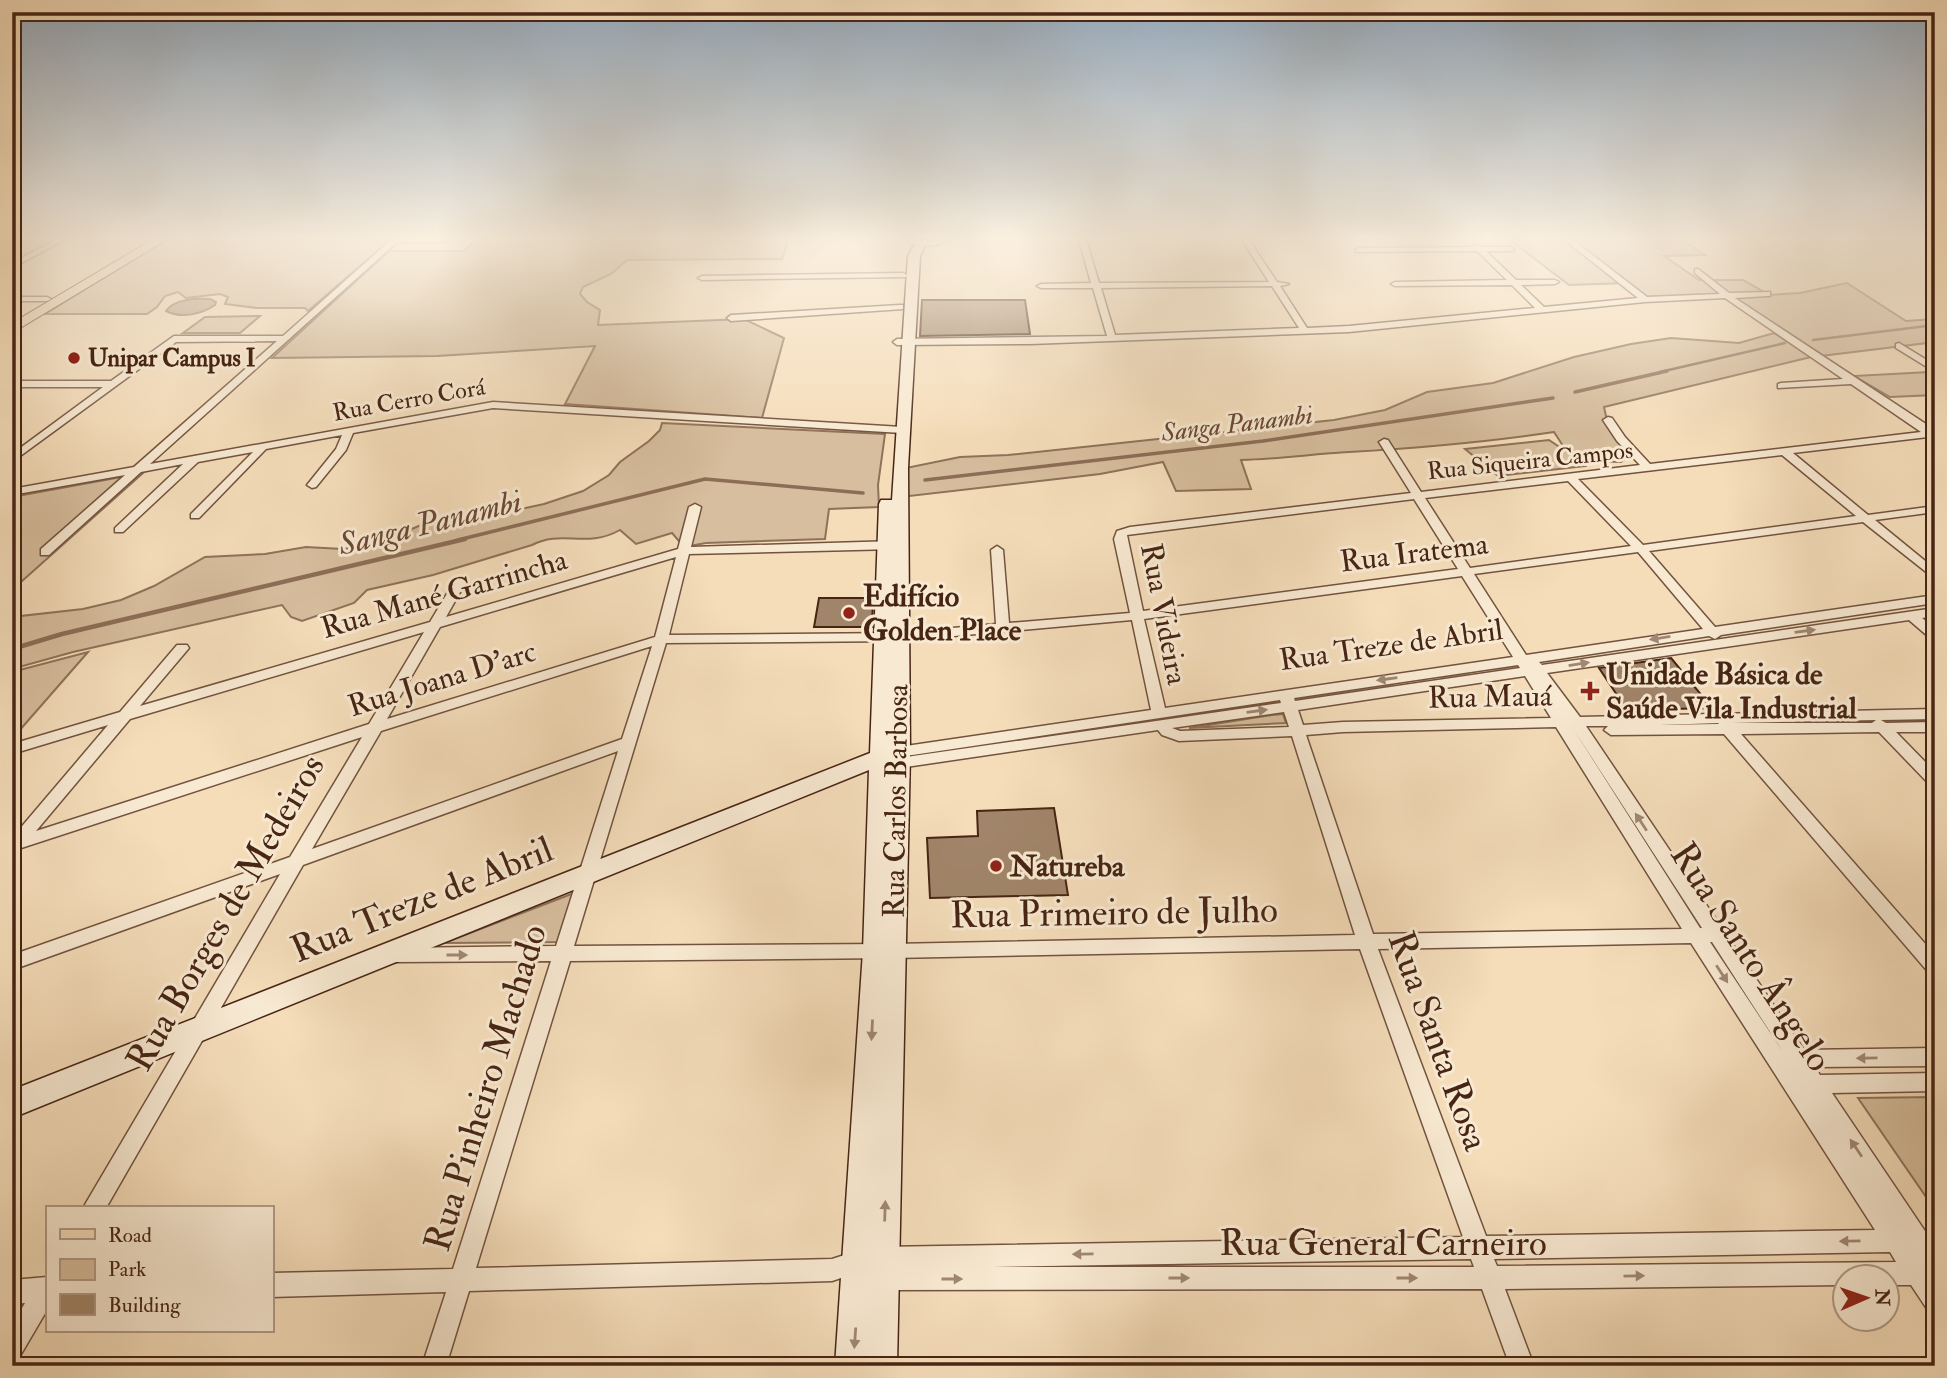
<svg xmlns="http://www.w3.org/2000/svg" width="1947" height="1378" font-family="'IM FELL Double Pica',serif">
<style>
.green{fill:#d7be9e;stroke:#8f7259;stroke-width:2}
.water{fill:#ba9e82;stroke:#8c6e56;stroke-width:2}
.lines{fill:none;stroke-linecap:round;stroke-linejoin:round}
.stream-far2{stroke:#8c6e56;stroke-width:2.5}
.stream-far1{stroke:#8c6e56;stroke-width:3.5}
.stream{stroke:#8c6e56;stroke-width:4.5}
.building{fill:#a1856a;stroke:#472514;stroke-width:2}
.street-casing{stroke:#72533e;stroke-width:3}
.secondary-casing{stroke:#472514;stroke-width:3}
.primary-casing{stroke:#472514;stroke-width:2}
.street{fill:#f8e9d2;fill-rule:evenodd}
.secondary{fill:#f8e9d2;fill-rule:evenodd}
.primary{fill:#f5ddba;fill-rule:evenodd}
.oneway{fill:#a08773}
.poi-dot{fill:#8f2418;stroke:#f8e9d2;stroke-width:2.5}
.labels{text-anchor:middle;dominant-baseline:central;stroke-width:6;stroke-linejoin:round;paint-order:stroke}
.far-poi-label{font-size:24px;font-weight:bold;fill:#472514;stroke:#f8e9d2;text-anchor:start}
.far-street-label{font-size:24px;fill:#472514;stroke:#f8e9d2}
.far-water-label{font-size:26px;font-style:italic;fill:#6a4935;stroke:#f8e9d2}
.street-label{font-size:30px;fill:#472514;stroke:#f8e9d2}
.poi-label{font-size:30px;font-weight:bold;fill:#472514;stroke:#f8e9d2;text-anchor:start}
.water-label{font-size:32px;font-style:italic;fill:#6a4935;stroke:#f8e9d2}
.near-street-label{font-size:37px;fill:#472514;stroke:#f8e9d2}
</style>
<rect width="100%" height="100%" fill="#f5ddba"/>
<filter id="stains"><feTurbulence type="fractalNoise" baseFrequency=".00286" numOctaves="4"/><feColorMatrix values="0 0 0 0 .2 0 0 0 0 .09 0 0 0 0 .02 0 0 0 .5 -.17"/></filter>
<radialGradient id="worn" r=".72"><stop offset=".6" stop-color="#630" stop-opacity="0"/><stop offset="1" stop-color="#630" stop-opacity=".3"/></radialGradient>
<path class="green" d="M166,240H390L308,311L305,308H257L225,304L228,297L220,294L186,298L178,292L165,296L157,307L147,314H45Z
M475,240H788L782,259L627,260L611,274L583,287L580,294L587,302L600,310L598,325L744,319L784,338L762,418L565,404L595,346L437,356L272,358L389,251H464Z
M1510,240H1682L1705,255L1664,256L1699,280H1743L1766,293L1643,297L1626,283L1569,285Z
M1847,283L1906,321L1935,319V342L1821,356L1732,297L1800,293Z
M260,316L240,333H183L205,317Z
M1774,333L1811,357L1604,407L1608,425L1629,455L1621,462L1589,461L1572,455L1585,466L1498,476L1465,449L1549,440L1567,452L1554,432C1486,442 1418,448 1349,452C1313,454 1278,459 1241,460L1251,489L1176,491L1163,462L1100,474L901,497V469L960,457L1008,455L1334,420L1385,410L1427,392L1493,383L1574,357L1631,344L1671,338L1739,343Z
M1929,372L1935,375V395L1890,397L1854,376Z
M662,423L885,434L878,485L879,507L829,509L825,539L706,543L684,547L672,533L636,544L620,530C586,549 562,529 532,545L433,575L367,590L354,603L302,621L291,617L282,605L73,652L12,669V617L83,609L121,600L154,586L205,557L265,554L306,547L343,549L377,544L428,522L455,516L475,519L544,504L583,491L609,475L620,462L649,441L660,430Z
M143,473L12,590V497Z
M88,652L12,739V672Z
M1283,714L1286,723L1189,728L1272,715Z
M582,890L564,942L444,943Z
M1935,1097V1210L1858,1098Z"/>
<path class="water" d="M210,299L216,302L215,305C202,314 181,319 166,311C174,299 196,298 210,299Z"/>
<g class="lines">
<path class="stream-far2" d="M1813,340L1935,325
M1660,372L1785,343"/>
<path class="stream-far1" d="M1575,392L1667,371
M925,480L1263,441L1553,398
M458,540L705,479L863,493"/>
<path class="stream" d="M12,649L62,634L465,539"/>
</g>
<path class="building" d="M922,300H1025L1030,334L920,336Z
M819,598H873L872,627H814Z
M1671,658L1712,708L1627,710L1599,668Z
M1054,808L1068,895L930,898L927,838L978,836L977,811Z"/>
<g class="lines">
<g class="street-casing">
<path id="street" d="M55,240H64L12,268V263Z
M391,240H449L445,242H397L150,464L493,402L902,427L907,430L902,433L493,408L353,433L346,450L316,487L312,488L307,485L336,449L342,435L266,449L199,518H191V514L253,452L198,462L123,532H115V528L183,464L141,472L49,555H41V549L125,475L12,495V489L134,467L277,341L176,342L12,462V454L103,387H12V381H111L174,336H283Z
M906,240L933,242L953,240L933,246L909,243Z
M1079,240H1086L1099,283L1269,282L1242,240H1249L1277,282L1289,284L1280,286L1307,328L1349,326L1535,308L1512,285L1395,286L1391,284L1395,282L1507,280L1477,251L1356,252L1355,250L1359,248L1473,247L1476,244L1481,247H1510L1514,249L1513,251H1486L1516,280H1555L1559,282L1555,284L1521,285L1544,307L1638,298L1565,240H1573L1647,297L1720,294L1695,273V269H1698L1729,293L1770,292V296H1767L1735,298L1935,430L1934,439L1928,437L1793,453L1868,515L1935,506V512L1875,520L1935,569V579L1863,522L1649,551L1715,627L1935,595V603L1721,635L1715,639L1709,636L1539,662L1542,665L1935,608V616L1922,618L1935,628V639L1930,638L1909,620L1547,673L1580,717L1935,709V719L1881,720L1886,723L1935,722V732H1896L1935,772V786L1930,785L1879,732L1741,734L1935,955V975L1929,973L1724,734L1611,735L1604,730L1608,726H1586L1804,1050L1935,1048V1066L1815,1067L1820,1075L1935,1073V1091L1832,1093L1935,1246V1313L1927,1309L1911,1285H1888V1276H1846V1285L1505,1289L1534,1366H1510L1482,1289L883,1290L875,1287L872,1279L875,1271L879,1269L872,1266L871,1263L868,1269L832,1281L469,1291L446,1366H422L446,1292L271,1297V1273L453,1269L551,961L396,962L390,960L387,955L390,950L396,948L556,946L618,751L303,865L106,1208H83L280,874L12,970V955L290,857L362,737L12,851V838L108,725L12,754V744L120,712L177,645H187L189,648L140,706L430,622L457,577L461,576L467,580L446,617L678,549L689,507L695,504L701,507L691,547L896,541L902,545L896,549L689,554L669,635L899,633L996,624L991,550L997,546L1003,550L1009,623L1130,613L1114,539L1117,531L1130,527L1411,493L1379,442L1384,439L1388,440L1421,492L1640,465L1617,441L1603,420L1608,417L1612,418L1625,437L1650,464L1921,432L1851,384L1778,388V384L1781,383L1843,379L1725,298L1645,302L1349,332L1030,344L897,345L893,342L897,339L1107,336L1093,288H1041L1037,286L1041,284L1091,283ZM1272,286L1299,328L1115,335L1101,288ZM1782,455L1856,516L1643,545L1578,479ZM1568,481L1631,546L1470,568L1425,498ZM1414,499L1458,569L1143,611L1127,535ZM1638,552L1703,629L1526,655L1474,574ZM676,557L655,637L387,719L440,627ZM1462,576L1513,657L1165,708L1144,619ZM1132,620L1151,710L899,747L892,752L899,757L1280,700L1281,703L899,758L894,759L891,763L894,767L899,768L1158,730L1162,735L1179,741L1292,736L1355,935L892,944L574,946L666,643L899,641ZM424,632L369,724L36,831L130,719ZM652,646L622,739L312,849L381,731ZM1518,665L1520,668L1295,701L1294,698ZM1525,676L1551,718L1343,722L1303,725L1298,710ZM1284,712L1289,727L1180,731L1172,728ZM1876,720L1872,723H1731ZM1719,723L1718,724L1660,725ZM1556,727L1682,929L1373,934L1306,735L1343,732ZM1572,727L1702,928H1700ZM1710,942H1712L1783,1052ZM1691,943L1875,1230L1486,1236L1378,949ZM1360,949L1463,1237L880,1247L872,1250L869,1256L868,1253L860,1250L832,1259L476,1268L570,961L892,958ZM1890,1252L1896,1262L1497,1266L1494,1259ZM1471,1259L1474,1267H992Z
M903,273L907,275L906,277L702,280L698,278L702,276Z
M12,297H47L51,299L47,301H12Z
M900,305H903V309L731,321L727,318L731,315Z
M1899,343L1935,365V372L1896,348V344Z
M47,1277V1310L20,1356L12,1360V1325L25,1303L12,1304V1280Z"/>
</g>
<g class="secondary-casing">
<path id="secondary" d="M917,240H927L920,256L908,468L910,752L897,1366H835L863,951L869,770L12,1118V1090L870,753L879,504L881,500H892L908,256Z"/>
</g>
<g class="primary-casing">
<path id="primary" d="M152,240H166L12,333V323Z"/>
</g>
<use href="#street" class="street"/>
<use href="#secondary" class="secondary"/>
<use href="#primary" class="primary"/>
</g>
<defs><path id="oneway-solid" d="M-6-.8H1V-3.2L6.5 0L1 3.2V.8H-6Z" transform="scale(1.75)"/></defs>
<g class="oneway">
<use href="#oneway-solid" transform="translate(1805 631) rotate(-8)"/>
<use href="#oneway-solid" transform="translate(1660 638) rotate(171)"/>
<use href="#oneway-solid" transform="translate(1579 664) rotate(-9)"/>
<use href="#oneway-solid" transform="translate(1387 679) rotate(172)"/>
<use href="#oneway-solid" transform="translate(1257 711) rotate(-8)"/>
<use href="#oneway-solid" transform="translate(1641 822) rotate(-123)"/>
<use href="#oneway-solid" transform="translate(457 955)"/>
<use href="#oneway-solid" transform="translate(1722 974) rotate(57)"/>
<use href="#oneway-solid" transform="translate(872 1030) rotate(93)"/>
<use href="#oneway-solid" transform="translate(1867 1058) rotate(179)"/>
<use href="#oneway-solid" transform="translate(1856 1148) rotate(-124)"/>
<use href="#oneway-solid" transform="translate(885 1211) rotate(-88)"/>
<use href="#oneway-solid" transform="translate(1850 1241) rotate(179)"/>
<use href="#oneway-solid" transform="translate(1083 1254) rotate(179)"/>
<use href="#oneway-solid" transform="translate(1634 1276) rotate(-1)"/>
<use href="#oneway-solid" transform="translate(1179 1278)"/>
<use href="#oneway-solid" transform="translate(1407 1278)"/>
<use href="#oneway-solid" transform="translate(952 1279)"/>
<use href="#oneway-solid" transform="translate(855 1338) rotate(94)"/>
</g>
<linearGradient id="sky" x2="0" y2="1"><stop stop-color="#95abbf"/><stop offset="0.55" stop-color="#faf0e0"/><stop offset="1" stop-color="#faf0e0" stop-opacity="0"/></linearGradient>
<rect width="1947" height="433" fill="url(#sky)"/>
<g class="poi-dot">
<circle cx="74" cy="358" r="7"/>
<circle cx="849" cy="613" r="7"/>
<path d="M1586.5 680.5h7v7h7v7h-7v7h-7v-7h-7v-7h7z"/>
<circle cx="996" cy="866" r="7"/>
</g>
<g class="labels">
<g class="far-poi-label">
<text x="88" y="358">Unipar Campus I</text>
</g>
<g class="far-street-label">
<text transform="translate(409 400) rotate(-10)">Rua Cerro Corá</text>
<text transform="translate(1530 461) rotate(-6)">Rua Siqueira Campos</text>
</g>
<g class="far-water-label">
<text transform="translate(1237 424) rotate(-7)">Sanga Panambi</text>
</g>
<g class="street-label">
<text transform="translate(1414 553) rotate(-7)">Rua Iratema</text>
<text transform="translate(444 594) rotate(-16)">Rua Mané Garrincha</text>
<text transform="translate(1164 614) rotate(79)">Rua Videira</text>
<text transform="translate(1391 645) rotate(-8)">Rua Treze de Abril</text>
<text transform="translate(442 679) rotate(-17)">Rua Joana D'arc</text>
<text transform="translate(1490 697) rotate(-1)">Rua Mauá</text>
<text transform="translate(896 801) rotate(-89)">Rua Carlos Barbosa</text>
</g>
<g class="poi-label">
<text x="863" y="596">Edifício<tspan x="863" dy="34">Golden Place</tspan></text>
<text x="1606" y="674">Unidade Básica de<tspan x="1606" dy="34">Saúde Vila Industrial</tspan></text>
<text x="1010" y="866">Natureba</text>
</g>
<g class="water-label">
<text transform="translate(430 523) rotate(-14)">Sanga Panambi</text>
</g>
<g class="near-street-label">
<text transform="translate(422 900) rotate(-22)">Rua Treze de Abril</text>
<text transform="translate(226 913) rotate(-60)">Rua Borges de Medeiros</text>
<text transform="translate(1114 913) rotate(-1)">Rua Primeiro de Julho</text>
<text transform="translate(1751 957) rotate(57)">Rua Santo Ângelo</text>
<text transform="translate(1438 1041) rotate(70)">Rua Santa Rosa</text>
<text transform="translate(486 1088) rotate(-73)">Rua Pinheiro Machado</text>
<text x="1383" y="1243">Rua General Carneiro</text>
</g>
</g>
<rect width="1947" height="1378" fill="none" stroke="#f5ddba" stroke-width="42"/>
<rect x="14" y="14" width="1919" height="1350" fill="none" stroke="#472514" stroke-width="3.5"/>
<rect x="21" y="21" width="1905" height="1336" fill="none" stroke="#472514" stroke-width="2"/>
<rect x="46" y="1206" width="228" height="126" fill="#f8e9d2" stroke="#b19b86" stroke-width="2"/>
<rect x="60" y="1229" width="35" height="10" fill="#f5ddba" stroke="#b19b86" stroke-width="2"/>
<text x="108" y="1242" font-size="21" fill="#472514">Road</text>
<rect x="60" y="1259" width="35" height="21" fill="#d7be9e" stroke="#b19b86" stroke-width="2"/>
<text x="108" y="1276" font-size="21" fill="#472514">Park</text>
<rect x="60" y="1294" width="35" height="21" fill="#a1856a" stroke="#b19b86" stroke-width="2"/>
<text x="108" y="1312" font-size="21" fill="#472514">Building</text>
<g transform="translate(1866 1298) rotate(88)"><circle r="33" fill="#f8e9d2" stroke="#b19b86" stroke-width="2"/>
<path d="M0-5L12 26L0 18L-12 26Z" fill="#8f2418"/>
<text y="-10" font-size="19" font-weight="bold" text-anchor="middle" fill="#472514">N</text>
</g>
<rect width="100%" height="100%" filter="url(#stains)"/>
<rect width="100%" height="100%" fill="url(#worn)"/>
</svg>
